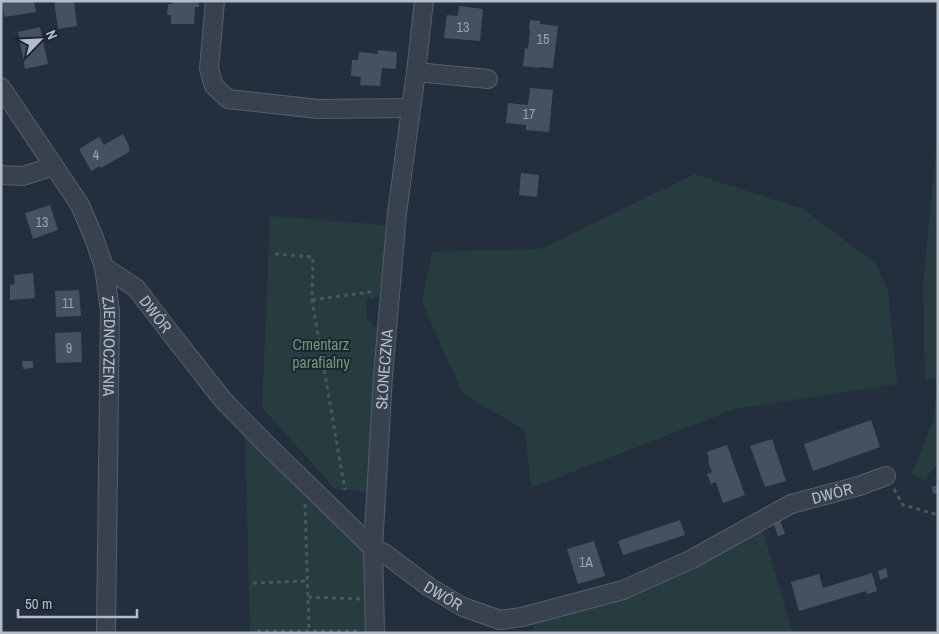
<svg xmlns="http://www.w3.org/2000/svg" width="939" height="634" font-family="'Archivo Narrow',sans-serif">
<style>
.green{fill:#263c3f}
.building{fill:#455162}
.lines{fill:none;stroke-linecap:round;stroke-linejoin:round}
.minor-casing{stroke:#565f6c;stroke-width:20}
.path{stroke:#44595c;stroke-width:3;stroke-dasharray:4 4;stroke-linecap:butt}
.minor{stroke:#38414e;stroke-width:18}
.labels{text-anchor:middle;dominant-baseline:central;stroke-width:4;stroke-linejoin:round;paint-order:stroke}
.number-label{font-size:14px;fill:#98a1af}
.street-label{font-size:16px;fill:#b4bcc9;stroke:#1d2633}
.park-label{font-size:16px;fill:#6b9a76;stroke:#1d2633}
</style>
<rect width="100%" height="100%" fill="#242f3e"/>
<path class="green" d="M938,128V463L924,480L912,473L933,421L938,378L925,380L923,285Z
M694,174L803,209L875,263L888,290L897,384L735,409L531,488L525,430L463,394L422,302L432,252L541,249Z
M270,216L386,225L381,297L367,299L366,317L379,331L368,492L335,489L262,407Z
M245,434L368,552L370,633H250Z
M762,529L793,633H532L533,624L641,593Z"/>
<path class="building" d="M2,1H34L36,12L4,17Z
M54,1H74L77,26L58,29Z
M173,1H199V7H195L194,24H171V15H167L168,4H172Z
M459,6L483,9L480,41L444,38L447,15L458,16Z
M530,20L540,21V24L558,26L553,68L539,67V68L523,66L525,48L528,49L530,30L529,29Z
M40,27L48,64L25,69L18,32Z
M378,50L397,52L396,69L382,68L380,86L360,85L361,77L351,76L352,60H358L359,52L378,54Z
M530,88L553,90L549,132L526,130V125L506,123L508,103L528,105Z
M123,134L129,146V152L101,168L100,166L91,171L79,149L99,137L104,145Z
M521,173L539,175L537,197L519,195Z
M50,205L58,230L33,239L25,213Z
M33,273L35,298L10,300V285L15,284L14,275Z
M79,290L81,316L56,317L55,291Z
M81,332L82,362L56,363L55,333Z
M22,361H33V368L23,369Z
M871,420L880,447L813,471L804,444Z
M772,439L786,481L765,487L750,446Z
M727,445L745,495L723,503L716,482L711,484L707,474L712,472L708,461L709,460L707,452Z
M938,485V493L933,494L932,487Z
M680,520L685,535L623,555L618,541Z
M780,520L785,534L778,536L773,522Z
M594,541L605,576L578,584L567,549Z
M886,568L888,577L880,580L878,571Z
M872,573L877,591L867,594L866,591L799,611L791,582L819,574L823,588Z"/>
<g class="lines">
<g class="minor-casing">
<g id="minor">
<path d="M215,1L209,69L214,86L228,99L318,109L410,108"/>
<path d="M416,72L488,79"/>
<path id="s1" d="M1,87L80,205L94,238L104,267L110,311L106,633"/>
<path d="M1,175L23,176L54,166"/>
<path id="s2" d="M104,267L136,288L172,335L223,400L269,447L373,548L384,553L429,587L463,607L500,620L522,617L623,590L692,559L791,504L859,486L886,476"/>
<path id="s3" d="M375,633L373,548L383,376L397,213L416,72L424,1"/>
</g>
</g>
<path class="path" d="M275,254L313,257L312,300L345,490
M312,300L370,292L372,298
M894,489L903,505L935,514H938
M305,504L309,631
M253,583L307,581
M308,597L360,599
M257,631H359"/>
<use href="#minor" class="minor"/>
</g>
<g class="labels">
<g class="number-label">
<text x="463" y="27">13</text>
<text x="543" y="39">15</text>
<text x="529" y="114">17</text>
<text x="96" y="155">4</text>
<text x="42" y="222">13</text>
<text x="68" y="303">11</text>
<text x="69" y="348">9</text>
<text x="586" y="562">1A</text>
</g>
<g class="street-label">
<text stroke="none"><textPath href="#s2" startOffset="71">DWÓR</textPath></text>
<text stroke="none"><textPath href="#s1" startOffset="288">ZJEDNOCZENIA</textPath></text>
<text stroke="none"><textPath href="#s3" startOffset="264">SŁONECZNA</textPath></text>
<text stroke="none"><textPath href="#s2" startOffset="896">DWÓR</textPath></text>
<text stroke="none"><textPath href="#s2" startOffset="476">DWÓR</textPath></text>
</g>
<g class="park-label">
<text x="321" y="344">Cmentarz<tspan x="321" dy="18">parafialny</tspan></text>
</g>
</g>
<rect width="939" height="634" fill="none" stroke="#b4bcc9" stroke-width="5"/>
<g transform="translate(40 40) rotate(66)" stroke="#1d2633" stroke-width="4" paint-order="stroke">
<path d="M0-4L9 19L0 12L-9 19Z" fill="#b4bcc9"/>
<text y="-8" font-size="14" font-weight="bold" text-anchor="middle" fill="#b4bcc9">N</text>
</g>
<path d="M18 609v8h119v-8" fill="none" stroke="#b4bcc9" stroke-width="2.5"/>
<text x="25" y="609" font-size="15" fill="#b4bcc9" stroke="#1d2633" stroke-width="4" paint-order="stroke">50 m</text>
</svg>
